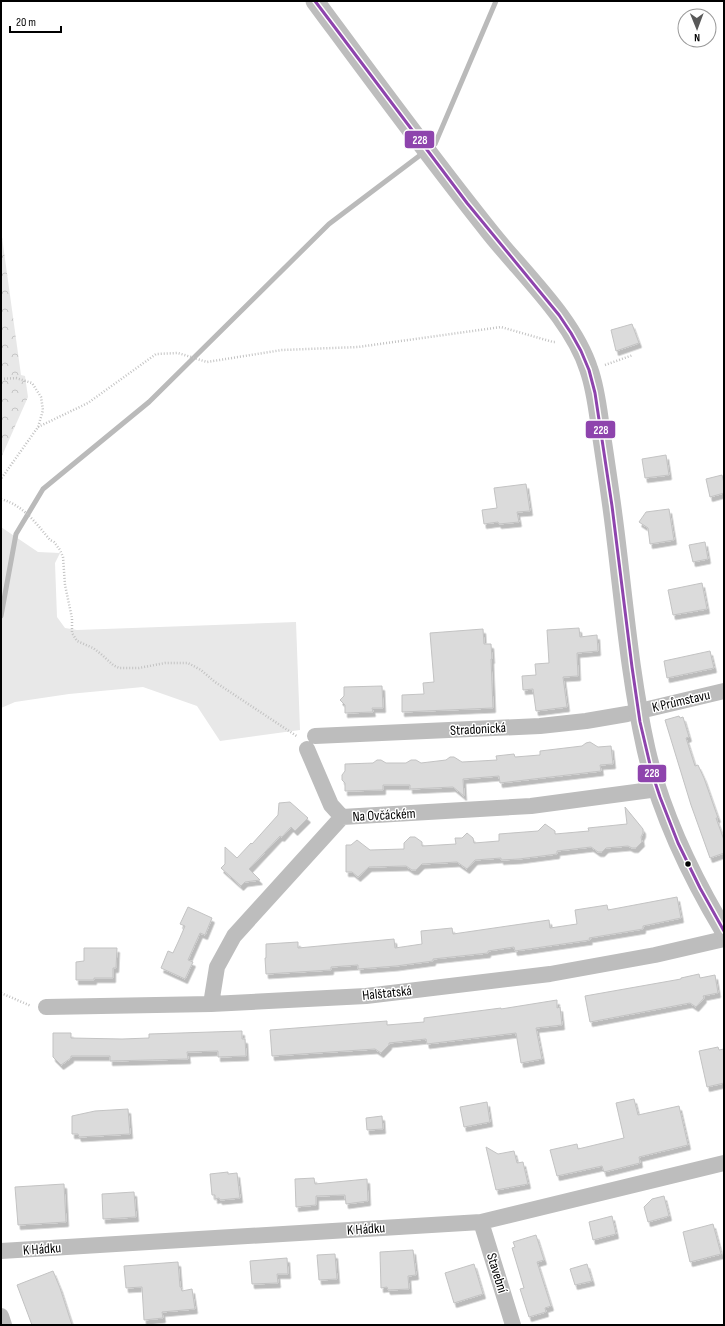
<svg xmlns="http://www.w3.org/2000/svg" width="725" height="1326" font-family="'Sofia Sans Condensed',sans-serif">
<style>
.grass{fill:#e8e8e8}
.forest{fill:url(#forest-crowns)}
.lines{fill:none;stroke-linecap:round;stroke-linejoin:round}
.stream{stroke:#bababa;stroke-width:5}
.building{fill:#dbdbdb;stroke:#c3c3c3;filter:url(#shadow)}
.path{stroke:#c2c2c2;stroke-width:2.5;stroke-dasharray:1 2;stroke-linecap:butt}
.minor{stroke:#bdbdbd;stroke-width:16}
.tertiary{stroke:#bdbdbd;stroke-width:19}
.bus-1-casing{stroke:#fff;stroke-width:6}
.bus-1{stroke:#8e44ad;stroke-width:3}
.bus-dot{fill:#000;stroke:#fff;stroke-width:1.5}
.labels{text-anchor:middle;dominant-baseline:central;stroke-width:3;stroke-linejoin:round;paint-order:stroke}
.street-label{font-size:14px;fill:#000;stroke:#fff}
.line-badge{stroke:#fff;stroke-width:1.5}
.badge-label{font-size:11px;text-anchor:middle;font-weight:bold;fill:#fff}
</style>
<defs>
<pattern id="forest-crowns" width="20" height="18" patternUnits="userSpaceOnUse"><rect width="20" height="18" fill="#e8e8e8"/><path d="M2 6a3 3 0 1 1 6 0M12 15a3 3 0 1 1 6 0" fill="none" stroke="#c5c5c5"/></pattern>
<filter id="shadow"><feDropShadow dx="2.5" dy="4.5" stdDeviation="0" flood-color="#0004"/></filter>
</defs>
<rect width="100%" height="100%" fill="#fff"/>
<path class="grass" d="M1,527L38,552L60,553L55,563L57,617L65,628L77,630L296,622L300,730L220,741L197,706L143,687L69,694L15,702L1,708Z"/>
<path class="forest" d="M1,230L21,375L25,376L28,397L1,458Z"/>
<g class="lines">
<path class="stream" d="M1,616L16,534L43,489L149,402L329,224L435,144L496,1"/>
</g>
<path class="building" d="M632,324L639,343L616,351L611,330Z
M666,455L669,475L645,478L642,459Z
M722,475L724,483V493L710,497L706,479Z
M526,484L530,511L517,512L519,522L499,524L498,522L484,524L482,510L497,508L494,488Z
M669,509L674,540L650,544L648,528L639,522L646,512Z
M705,542L708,559L693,562L689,545Z
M702,583L707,609L673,615L668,590Z
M579,628L580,637L597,635L598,651L577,653L578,676L563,677L567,707L536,711L533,689L523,690L522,676L536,675L535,664L549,663L547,630Z
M483,629L484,644H491L492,659H491L493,708L402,712V695L424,694L423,683L434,682L430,633Z
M710,651L714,668L667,678L664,661Z
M382,686L383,708H372L373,712L345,713V705L340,700L344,696V687Z
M679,716L680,718L683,717L689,737L686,738L695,766L698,765L704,778L718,818H716L724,840V853L710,858L691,805L665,720Z
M590,742L598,747L611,746L613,764L600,765L601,771L500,783L499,776L463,779L464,796L453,787L410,789V785H383V790L345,791V783L342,780V775L345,771V764L373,763L377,760H381L386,763H406L411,760H416L421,763L446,760L450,757H454L462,762L497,760L496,756L514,754L515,757L540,755V751L582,746L586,743Z
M290,802L308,818L295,831L291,827L282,837L280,836L249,869L260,880L245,882L241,886L221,868L225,864V847L237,858L251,843L252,844L278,815L279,803Z
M625,807L643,829V833L641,837L642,842L636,848H632L628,846L606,848L602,852H598L591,847L557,851V854L519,859L501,860V858L475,860L467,869L457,862L422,864L416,870H412L406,866L369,867L358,877L352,872H346V845H351L357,840L370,850L404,849V843L410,837H415L422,842V846L456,844L455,838H462L467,833L473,838L474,843L499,841V834L538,831L545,824L555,831V834L589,831L588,828L627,824Z
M677,897L681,918L643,926V929L589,938L590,940L515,951L514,947L488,951V953L433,959V961L396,966L358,969V965L331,967V970L266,974L265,958H266V944L298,942V948L394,939L395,948L422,944L421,931L452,928L453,934L549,920L550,928L577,924L575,910L607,905L608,910Z
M188,907L212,918L205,935L200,933L188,960L193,962L185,979L161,968L168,951L173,953L179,940L185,926L180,924Z
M84,948H117L116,968H113V978H94V980H76V962L84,961Z
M699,974L700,978L715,975L718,993L703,996L704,998L696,1007L690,1003L590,1022L585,996L681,979V978Z
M557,1000V1008L560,1007L562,1025L536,1028L542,1059L521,1063L516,1033L427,1044L426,1039L389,1043V1045L381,1053L375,1049L272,1056L270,1030L387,1021V1025L424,1022V1018L501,1008V1009Z
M242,1031V1039H245L246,1056L218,1057V1051L187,1052L188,1059L110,1061V1056H71V1058L61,1065L53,1057V1033H71V1038L122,1039L149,1038V1034Z
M718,1047L719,1050L724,1049V1083L707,1087L699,1051Z
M634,1099L638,1115L679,1106L688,1145L639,1157L640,1163L604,1172L602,1166L557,1176L550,1150L577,1144L578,1149L624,1138L616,1103Z
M487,1102L490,1122L464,1127L460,1107Z
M128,1109L130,1134L79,1137L78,1134H72V1116L95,1111Z
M382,1116L383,1129L367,1130L366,1118Z
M486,1147L498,1154L514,1151L517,1163L523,1162L528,1184L496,1190Z
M228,1172V1174L237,1173L240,1198L220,1200L219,1198L215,1199V1195H212L210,1174Z
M314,1178L315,1184L367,1179L368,1201L346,1204L345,1195L316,1196V1205L296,1207L295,1179Z
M64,1184L66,1222L18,1225L15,1187Z
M134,1192L136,1217L103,1219L102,1194Z
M664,1196L669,1216L648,1222L644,1207L652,1199Z
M612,1216L616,1234L593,1240L589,1222Z
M713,1224L721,1254L690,1262L683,1232Z
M536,1235L544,1260L537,1262L551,1306L545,1308L546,1312L529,1317L520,1289L524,1288L512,1248L515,1247L513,1242Z
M413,1250L416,1275L408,1276L409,1289L388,1290L387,1287L381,1288L380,1252Z
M335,1254L337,1279L319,1280L317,1255Z
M287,1258L288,1274H277L278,1283L252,1284L250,1261Z
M178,1262L180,1287H181L182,1291L192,1289L195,1309L162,1312L163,1318L144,1320L142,1287L126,1288L124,1266Z
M474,1264L483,1294L454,1303L445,1273Z
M587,1264L592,1281L575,1285L570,1269Z
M53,1271L60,1288L72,1325H32L17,1285Z"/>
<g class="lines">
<path class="path" d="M605,365L633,355
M1,379L16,378L32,383L41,397L43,410L38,427L1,479
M38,427L88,403L156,354L178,353L207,362L282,350L358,347L501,327L553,342H556
M1,499C23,505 36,523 50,540L54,542L60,550L63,557L65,585L72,618V633L77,641L93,648L101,654L113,665L119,668H139L165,663H188L201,670L215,682L298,737
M1,993L31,1006"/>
<path class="minor" d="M315,736L540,726L586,721L627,714L724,691
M307,749L331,805L342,817
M211,1004L217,967L234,936L342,817L531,806L658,789
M46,1007L211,1004L366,996L550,974L655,955L724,939
M481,1222L513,1325
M1,1251L481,1222L724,1163
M1,1316L4,1325"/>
<path class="tertiary" d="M315,1C372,78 429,156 489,231C522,273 573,319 589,370C596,390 598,412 601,432C606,465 611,498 615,531C624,603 630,677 646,749C661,814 690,874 724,931"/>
<g class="bus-1-casing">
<path id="bus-1" d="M315,1L467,203L559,315L571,333L581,351L589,370L595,393L612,506L632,667L640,722L652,773L660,797L678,843L700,888L724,931"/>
</g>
<use href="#bus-1" class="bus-1"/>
</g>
<circle class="bus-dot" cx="688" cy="864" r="3.5"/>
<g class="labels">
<g class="street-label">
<text transform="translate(681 701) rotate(-13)">K Průmstavu</text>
<text transform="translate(478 729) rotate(-3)">Stradonická</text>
<text transform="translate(384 815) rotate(-3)">Na Ovčáckém</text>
<text transform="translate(387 993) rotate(-6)">Halštatská</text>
<text transform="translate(366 1229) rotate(-4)">K Hádku</text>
<text transform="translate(42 1249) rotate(-4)">K Hádku</text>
<text transform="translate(497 1273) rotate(73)">Stavební</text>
</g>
</g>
<g class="line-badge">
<rect x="404" y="130" width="31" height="19" rx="4" fill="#8e44ad"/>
<rect x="585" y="420" width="31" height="19" rx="4" fill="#8e44ad"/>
<rect x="637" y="764" width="30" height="19" rx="4" fill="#8e44ad"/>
</g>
<g class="badge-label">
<text x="420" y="144">228</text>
<text x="601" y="434">228</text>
<text x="652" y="777">228</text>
</g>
<rect width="725" height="1326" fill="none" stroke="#000000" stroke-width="4"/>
<g transform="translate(697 28) rotate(179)"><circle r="19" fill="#ffffff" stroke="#999999"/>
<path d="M0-3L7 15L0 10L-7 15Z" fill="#595959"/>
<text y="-6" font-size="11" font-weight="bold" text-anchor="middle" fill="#000000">N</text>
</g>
<path d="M10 26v6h51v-6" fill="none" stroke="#000000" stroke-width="2"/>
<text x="16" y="26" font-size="12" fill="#000000" stroke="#ffffff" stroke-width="3" paint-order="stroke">20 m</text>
</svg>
